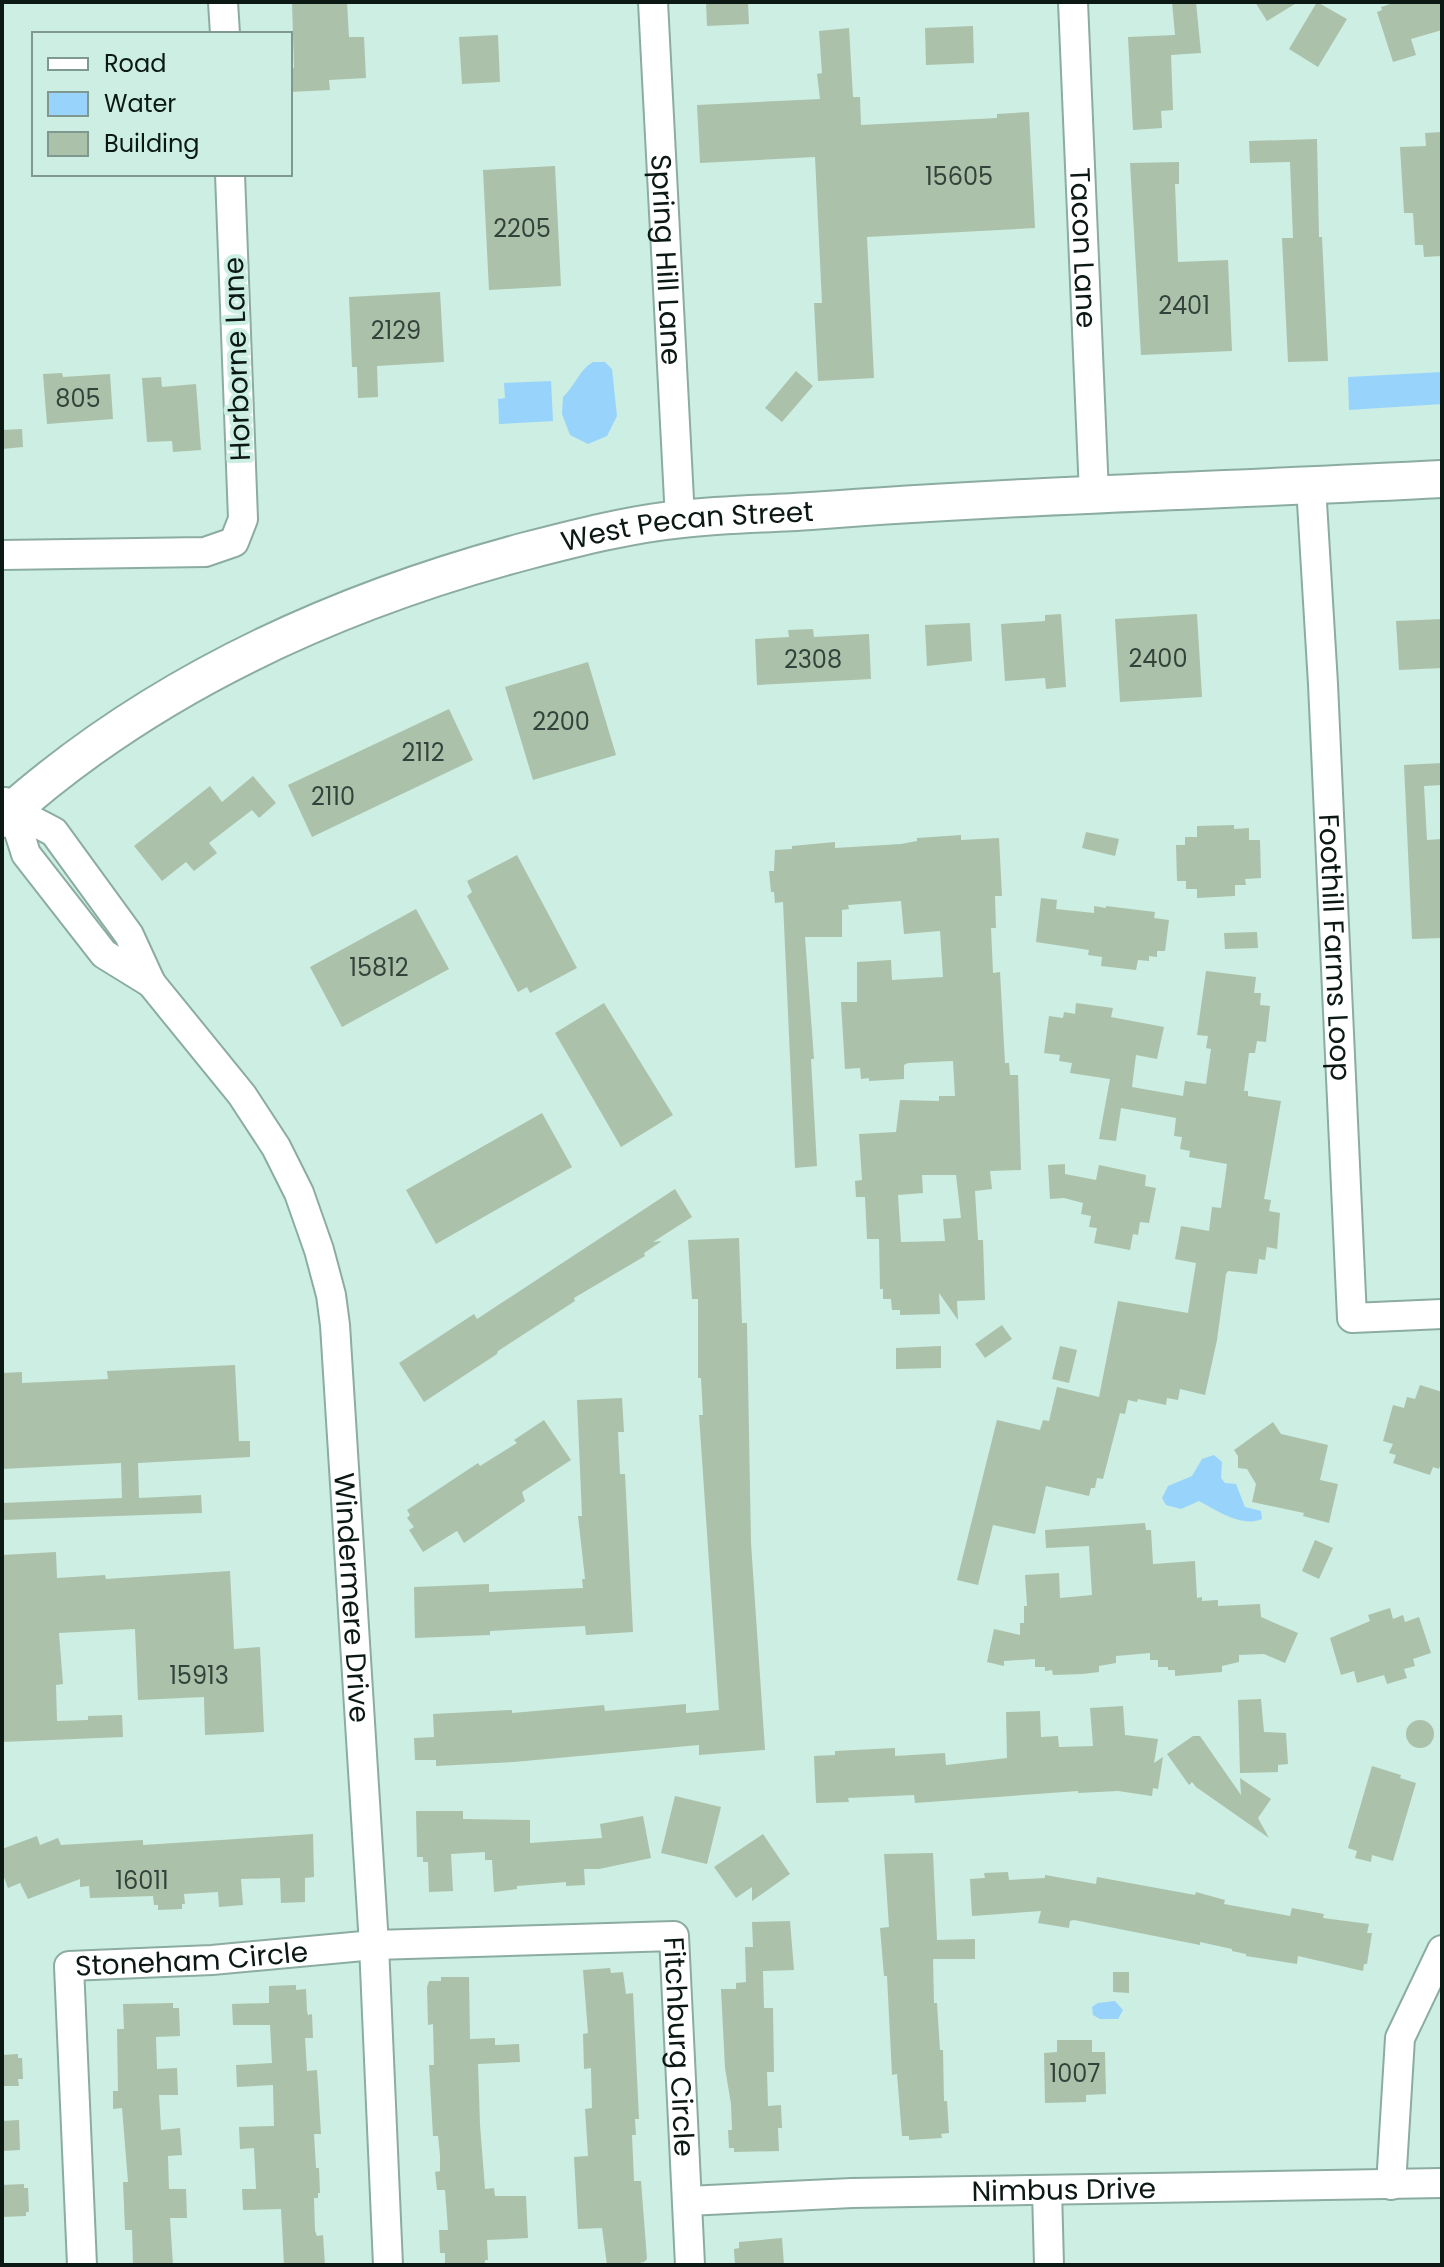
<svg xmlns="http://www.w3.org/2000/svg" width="1444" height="2267" font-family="Poppins,sans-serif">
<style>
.water{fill:#98d3fc}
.building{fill:#acc1aa;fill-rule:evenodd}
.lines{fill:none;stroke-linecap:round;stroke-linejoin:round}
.minor-casing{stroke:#8caca2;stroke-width:32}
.major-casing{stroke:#8caca2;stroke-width:40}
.minor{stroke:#fff;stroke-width:28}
.major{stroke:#fff;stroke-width:36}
.labels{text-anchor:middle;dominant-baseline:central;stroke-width:8;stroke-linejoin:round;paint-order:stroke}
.number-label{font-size:24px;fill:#33423a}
.street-label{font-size:28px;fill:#0b1814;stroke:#cceee3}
</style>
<rect width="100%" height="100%" fill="#cceee3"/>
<path class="water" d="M593,362H605L612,369L617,416L607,436L588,444L570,435L562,414L563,397C575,386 579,370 593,362Z
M1442,372V404L1349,410L1348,377Z
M551,381L553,421L499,424L498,399L505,398L504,383Z
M1214,1455L1222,1462L1221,1478L1225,1483L1236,1484L1245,1507L1261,1511L1262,1519C1242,1528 1216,1510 1199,1501L1181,1509L1166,1505L1162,1498L1168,1486L1192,1476L1202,1459Z
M1115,2001L1123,2010L1118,2019H1100L1093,2015L1092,2007L1098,2003Z"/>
<path class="building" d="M292,2H347L349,37H364L366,78L329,80L330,90L290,92V68H294Z
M706,2H748L749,24L707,26Z
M1172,2H1196L1201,53L1171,55L1173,110L1161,111L1162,128L1133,130L1128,37L1175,35Z
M1255,2H1298L1267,21Z
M1317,2L1347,19L1318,67L1289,49Z
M1397,2H1442V30L1411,39L1416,55L1393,62L1377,12L1382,10L1381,7Z
M973,26L974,63L926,65L925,28Z
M849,28L853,97H860L861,125L997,118V114L1029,112L1035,228L867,237L874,378L818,381L814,303H822L815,157L700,163L697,105L820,99L817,74L822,73L819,31Z
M498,35L500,82L462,84L459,37Z
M1442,132V256L1424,257L1423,245H1415L1413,213H1404L1400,147L1426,146L1425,133Z
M1317,139L1319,237H1322L1328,361L1288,362L1282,238H1293L1290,162L1250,163L1249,141Z
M1179,162V184H1175L1178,262L1228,260L1232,351L1141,355L1130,163Z
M555,166L561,286L489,290L483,170Z
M440,292L444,362L377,366L378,397L358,398L357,367H352L349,297Z
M796,371L813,386L782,422L765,408Z
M62,373L63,377L110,374L113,419L47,424L43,374Z
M161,377L162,387L196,384L201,450L173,452L172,441L147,442L142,378Z
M22,429L23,447L2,449V430Z
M1061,614L1066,687L1046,689L1045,678L1005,681L1001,624L1045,621V615Z
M1197,614L1202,697L1120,702L1115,619Z
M1442,619V668L1399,670L1396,621Z
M970,623L972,661L927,666L925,625Z
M813,629L814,637L869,634L871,679L757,685L755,639L789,637L788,630Z
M588,662L616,755L533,780L505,687Z
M449,709L473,760L312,837L288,785Z
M1442,763V785L1424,786L1427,840L1442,839V938L1412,939L1404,765Z
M253,776L276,803L259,818L252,810L209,843L217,853L194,871L186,862L162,881L134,846L210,786L222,802Z
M1234,825V829L1249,828V840H1260L1261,878L1245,879L1246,885H1235V896L1197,898V889H1186V881H1177L1176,845H1185V837H1197V826Z
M1086,832L1119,839L1115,856L1082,848Z
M961,835V840L999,838L1002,896H995L996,928H991L993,973L1000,972L1005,1063H1009L1010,1075H1018L1021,1170L990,1171L992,1189L975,1191L978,1240H983L985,1300L957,1301L958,1320L939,1293L940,1314L900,1315V1310H892L891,1299H883V1289H880L879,1239H867L865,1197H856L855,1181L862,1180L859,1134L896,1132L900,1100L939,1101V1096H955L953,1061L908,1063L904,1065V1079L869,1081V1078L861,1079L860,1068L845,1069L841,1002H857V962L891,960L892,980L943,977L940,931L904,934L901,901L848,905L849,909L842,910V937H805L814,1059H811L817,1166L795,1168L783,902L775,903L774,892H771L769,871H774L775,850L792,849V846L835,842V848L901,844L917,841V838ZM922,1175H956L961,1218L943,1219L945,1241L901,1242L898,1195L923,1193Z
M517,855L577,968L530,993L527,987L518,992L467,896L472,892L467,881Z
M1041,898L1057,900L1056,909L1094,913V906L1106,908V906L1155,912L1154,918L1169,920L1165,951H1157V957L1149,956V961L1138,960L1136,970L1101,966L1102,957L1088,955L1089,950L1036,942Z
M416,909L449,969L342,1027L310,967Z
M1257,932L1258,948L1225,949L1224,933Z
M1206,971L1256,977L1254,993H1261L1260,1005L1270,1006L1266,1042L1257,1041L1255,1053H1249L1244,1091H1248V1096L1281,1101L1264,1199L1271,1200L1269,1211L1280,1213L1277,1249L1267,1247L1265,1260L1259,1259L1257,1274L1228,1271L1226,1274L1217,1340L1205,1395L1180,1389L1178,1400L1167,1398L1166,1405L1138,1399L1137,1402L1128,1400L1125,1414L1120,1413L1103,1479L1097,1478L1095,1488H1091L1089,1496L1046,1486L1035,1534L993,1525L978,1585L957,1580L997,1420L1040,1430L1043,1420L1049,1421L1057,1387L1099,1397L1118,1301L1188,1313L1196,1263L1175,1259L1181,1226L1209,1231L1212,1207L1221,1208L1227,1164L1189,1157L1190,1151L1180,1149L1182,1137L1174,1136L1176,1118L1121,1108L1116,1141L1099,1139L1110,1079L1070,1073L1072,1063L1059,1061L1060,1055L1044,1053L1049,1016L1063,1018L1064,1012L1075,1014L1076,1003L1113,1008L1111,1017L1164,1027L1157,1059L1136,1055L1132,1087L1183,1096L1185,1081L1206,1084L1211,1049L1206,1048L1208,1036L1197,1035Z
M604,1003L673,1115L621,1147L555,1033Z
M542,1113L572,1167L436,1244L406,1190Z
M1065,1164V1174L1096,1180L1099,1165L1146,1175L1145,1186L1156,1188L1149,1223L1140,1222L1138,1235L1133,1234L1130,1250L1094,1243L1097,1228L1089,1227L1091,1216L1081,1214L1083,1203L1064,1198L1050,1199L1048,1165Z
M675,1189L692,1217L653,1242L662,1241L644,1253L645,1256L574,1298L575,1301L498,1351L497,1354L424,1402L399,1363L474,1314L477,1319Z
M739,1238L742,1323H747L751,1543L765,1750L699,1755V1745L514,1762L436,1766V1760H415L414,1738L434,1737L433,1714L512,1710V1713L604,1705L605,1711L686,1704V1713L719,1710L699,1415H703L701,1378H698V1299H692L688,1240Z
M1002,1325L1012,1339L985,1358L975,1344Z
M941,1346V1368L896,1369V1348Z
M1060,1346L1077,1350L1069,1383L1052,1379Z
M235,1365L239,1441H250V1457L138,1463L139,1498L201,1495L202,1513L2,1520V1503L122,1498L121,1463L2,1469V1373L22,1372V1383L108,1379L107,1371Z
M1420,1385L1442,1392V1459L1439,1469L1433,1467L1430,1475L1393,1463L1396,1455L1389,1453L1393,1444L1383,1441L1393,1405L1404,1408L1407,1397L1415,1399Z
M622,1398L624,1432H618L620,1474H625L633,1632L586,1635L585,1626L490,1631V1635L415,1638L414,1587L489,1584V1592L583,1588L582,1579H585L578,1516H582L577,1400Z
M544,1420L571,1460L522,1492L525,1501L464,1543L457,1531L423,1552L409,1530L414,1527L407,1518L410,1515L407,1510L478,1463L480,1466L517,1443L514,1440Z
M1273,1422L1281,1434L1328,1445L1320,1480L1338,1484L1329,1523L1303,1516L1304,1513L1252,1502L1256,1484L1247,1469L1238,1468V1456L1234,1450Z
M1145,1523L1146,1530H1151L1153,1564L1195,1561L1197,1598L1202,1597V1601L1218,1600V1606L1260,1604L1261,1617L1298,1633L1285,1663L1264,1654L1239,1655V1662L1222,1666V1672L1175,1676V1670H1168V1667H1158V1660H1150V1653L1116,1656V1663L1099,1666V1672L1083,1674L1053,1675L1052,1670L1045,1671V1667H1035V1659L1004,1661V1666L987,1662L994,1629L1020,1635V1623H1024V1606H1027L1025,1575L1059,1573L1060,1598L1092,1595L1089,1546L1046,1548L1045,1530Z
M1315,1540L1333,1548L1319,1579L1302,1571Z
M56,1552L57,1578L105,1575L106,1579L230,1571L234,1649L260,1647L264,1732L205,1735L204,1697L138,1700L135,1629L59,1633L63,1684L56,1685L57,1721L88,1720V1716L122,1715L123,1737L2,1742V1555Z
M1390,1608L1393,1619L1403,1615L1405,1622L1419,1617L1431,1653L1413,1659L1415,1666L1404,1669L1407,1678L1387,1684L1384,1675L1357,1683L1354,1671L1341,1675L1330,1638L1370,1621L1368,1615Z
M1261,1699L1264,1732L1286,1733L1288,1764L1278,1765V1772L1240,1773L1238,1700Z
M1123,1706L1125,1735L1158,1739L1154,1763L1163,1757L1158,1789L1153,1788L1152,1796L1118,1791L1078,1793V1791L915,1803L914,1795L848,1798L849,1802L816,1803L814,1756L835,1755V1751L895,1748V1756L945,1753L946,1765L1007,1758L1006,1712L1040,1711L1041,1737L1058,1736L1059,1747L1093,1746L1090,1708Z
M1406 1734a14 14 0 1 1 28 0a14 14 0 1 1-28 0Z
M1193,1736H1200L1241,1795L1240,1778L1271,1799L1258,1818L1269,1838L1196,1787L1192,1782L1189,1785L1167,1754Z
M1372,1766L1401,1775L1400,1778L1416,1783L1393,1861L1372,1855L1371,1862L1355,1858L1357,1851L1348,1848Z
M675,1796L721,1807L707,1864L661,1853Z
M416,1811H463V1819L530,1820V1843L602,1838L600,1824L643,1816L651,1858L599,1869H584L585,1885L566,1886V1882L517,1886V1889L494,1892L492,1860H485V1852L451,1854L453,1891L429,1892L428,1862H423V1857H417Z
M313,1834L314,1877L305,1878V1902L281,1903L280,1878L241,1879L243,1905L219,1907L218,1892L184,1894L185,1904H182V1909L158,1910V1905H154L153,1896L90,1898L89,1886L80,1887V1879L28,1899L20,1883L8,1888L2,1872V1849L37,1836L40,1845L58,1838L61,1845L143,1840V1845Z
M763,1834L790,1874L752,1901V1887L736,1898L714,1867Z
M933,1853L937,1940L975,1939V1959H933L934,2003H937L940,2050H943L944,2101H947L949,2133L941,2134L942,2138L909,2140V2136H902L897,2074L892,2075L887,1976H884L880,1928L889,1927L884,1854Z
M1008,1872L1009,1880L1045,1878V1875L1096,1884L1097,1877L1195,1895L1196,1892L1225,1900L1224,1904L1290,1916L1292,1908L1324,1914L1323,1918L1369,1924L1367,1933H1372L1367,1964H1364L1363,1971L1298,1956L1297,1964L1246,1956V1954L1232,1951V1949L1200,1942V1945L1074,1920L1070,1921L1069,1928L1038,1923L1041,1911L972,1916L970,1879L985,1878L984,1873Z
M790,1921L794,1970L763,1971L764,2008H773L774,2072H767L768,2106L781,2105L782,2128H778L779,2151L734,2152V2148H729L728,2130H732L731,2104L725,2068L721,1989H736V1983L746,1982L745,1947H753L752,1922Z
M610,1968L611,1973L623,1972L626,1994L633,1993L639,2119H635L636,2135H632L634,2181H641L647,2259L644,2262L630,2265H607L602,2228L578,2229L574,2157L588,2156L585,2109L592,2108L591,2068L584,2069L583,2034L588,2033L583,1970Z
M1113,1972H1129V1993L1113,1992Z
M441,1977H469L470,2039L495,2038V2045L519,2044L520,2062L478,2064L480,2125L485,2189L494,2188L495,2196H526L528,2238L487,2240L488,2260H485V2265H445V2253H440L439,2230H448L445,2190H437L435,2172L440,2171V2155L438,2136H433L429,2065H434L433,2024L428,2025L427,1987L429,1981H441Z
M296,1985V1990L306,1989L307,2011L308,2015L312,2014L313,2038H305L307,2071L317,2070L321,2134H314L316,2168H319L320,2193H318V2198H314L315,2231L317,2236L323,2235L325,2265H284L281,2209L243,2210L242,2189H256L254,2148L240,2149L239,2127L274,2126L273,2085L237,2087L236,2065L272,2063L270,2025H233L232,2004L269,2003V1986Z
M173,2003V2008H179L180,2036L156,2037L157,2069L177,2068L178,2095H159L161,2130L180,2128L182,2155L168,2156L169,2189H186L187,2218H170L173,2265H133L132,2230H125L123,2182H128L122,2108L113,2109V2091H118L117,2029H124L123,2004Z
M1057,2040H1092V2052H1105L1106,2094L1086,2095V2102L1045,2103L1044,2053L1057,2052Z
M18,2054V2058H22L23,2079H18L19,2086H2V2055Z
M19,2120L20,2150L2,2151V2121Z
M24,2184V2188H28L29,2212H26V2216L2,2217V2185Z
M782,2238L784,2265H735L734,2249L739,2248V2242Z"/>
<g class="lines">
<g class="minor-casing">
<g id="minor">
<path d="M223,2L225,34"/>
<path id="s1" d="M653,2L680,519"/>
<path id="s2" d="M1073,2L1094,494"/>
<path id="s3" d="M1311,486L1323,684L1352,1318L1442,1314"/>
<path d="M2,555L205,552L234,542L243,519L230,174"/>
<path d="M5,802L12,810L26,854L104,954L151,983"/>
<path id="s4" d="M12,810L54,832L129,935L151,983L242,1095L276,1147L299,1193L319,1250L331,1295L335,1325L374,1945L388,2265"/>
<path d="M1391,2185L1400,2038L1442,1950"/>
<path d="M1047,2190L1049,2265"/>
<path id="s5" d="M688,2201L852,2193L1442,2183"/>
<path id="s6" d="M82,2265L69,1966L212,1960L374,1945L674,1936L690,2265"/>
</g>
</g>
<g class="major-casing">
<g id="major">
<path id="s7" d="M2,819C150,686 335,602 526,551C576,538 630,524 682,519C725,514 768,514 811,511C1021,495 1232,490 1442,479"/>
</g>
</g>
<use href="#minor" class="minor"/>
<use href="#major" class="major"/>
</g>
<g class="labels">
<g class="number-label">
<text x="959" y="176">15605</text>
<text x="522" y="228">2205</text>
<text x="1184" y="305">2401</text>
<text x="396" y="330">2129</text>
<text x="78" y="398">805</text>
<text x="1158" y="658">2400</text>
<text x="813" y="659">2308</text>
<text x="561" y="721">2200</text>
<text x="423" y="752">2112</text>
<text x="333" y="796">2110</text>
<text x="379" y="967">15812</text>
<text x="199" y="1675">15913</text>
<text x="142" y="1880">16011</text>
<text x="1075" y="2073">1007</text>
</g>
<g class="street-label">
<text stroke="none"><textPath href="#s2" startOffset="246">Tacon Lane</textPath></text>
<text stroke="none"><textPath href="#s1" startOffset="258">Spring Hill Lane</textPath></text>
<text transform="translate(237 359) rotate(-92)">Horborne Lane</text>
<text stroke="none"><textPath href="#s7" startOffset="758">West Pecan Street</textPath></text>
<text stroke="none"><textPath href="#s3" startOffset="462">Foothill Farms Loop</textPath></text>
<text stroke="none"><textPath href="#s4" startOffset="896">Windermere Drive</textPath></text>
<text stroke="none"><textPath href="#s6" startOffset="422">Stoneham Circle</textPath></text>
<text stroke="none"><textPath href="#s6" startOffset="1016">Fitchburg Circle</textPath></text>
<text stroke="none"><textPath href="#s5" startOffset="376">Nimbus Drive</textPath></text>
</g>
</g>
<rect width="1444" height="2267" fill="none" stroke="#0b1814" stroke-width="8"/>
<rect x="32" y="32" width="260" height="144" fill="#cceee3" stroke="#7f9890" stroke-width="2"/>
<rect x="48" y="58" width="40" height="12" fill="#ffffff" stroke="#7f9890" stroke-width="2"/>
<text x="104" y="72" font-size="24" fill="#0b1814">Road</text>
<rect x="48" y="92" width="40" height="24" fill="#98d3fc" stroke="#7f9890" stroke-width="2"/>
<text x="104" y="112" font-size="24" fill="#0b1814">Water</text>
<rect x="48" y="132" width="40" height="24" fill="#acc1aa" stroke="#7f9890" stroke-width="2"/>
<text x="104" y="152" font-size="24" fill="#0b1814">Building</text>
</svg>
